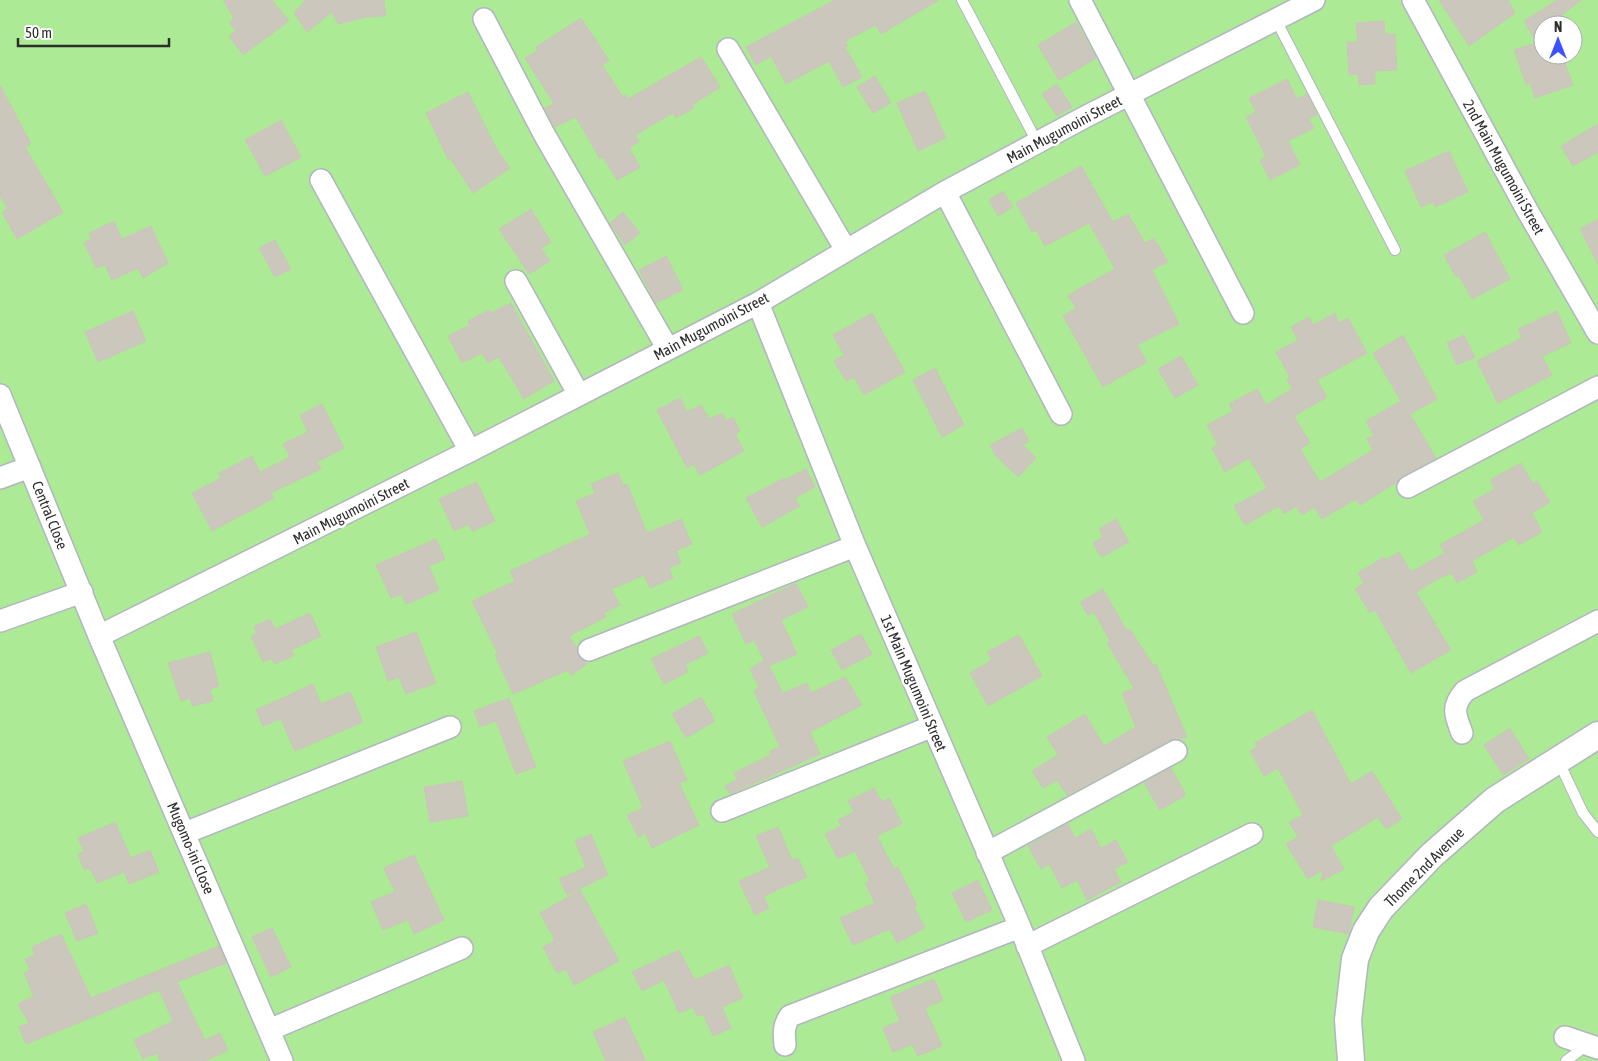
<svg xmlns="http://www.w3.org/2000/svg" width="1598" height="1061" font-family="'Asap Condensed',sans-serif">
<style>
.green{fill:#adea96;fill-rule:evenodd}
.building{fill:#cbc7bd;stroke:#cbc6b7}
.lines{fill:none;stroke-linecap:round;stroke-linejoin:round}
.service-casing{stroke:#b2b4c2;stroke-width:12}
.minor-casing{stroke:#b2b4c2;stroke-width:24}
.tertiary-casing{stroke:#b2b4c2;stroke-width:29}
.service{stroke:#fff;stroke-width:10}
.minor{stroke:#fff;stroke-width:21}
.tertiary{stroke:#fff;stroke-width:26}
.labels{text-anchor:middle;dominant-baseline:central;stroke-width:5;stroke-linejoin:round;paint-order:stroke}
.street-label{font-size:15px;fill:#2d2d2d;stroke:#fff}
</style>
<rect width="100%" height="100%" fill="#efe9de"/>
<path class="green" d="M0,0H1598V1061H0ZM1543,25H1573V55H1543Z"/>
<path class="building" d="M223,0H272L289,21L243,55L229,36L236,31L229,22L234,18Z
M306,0H384L386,16L366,17L338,24L332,12L307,32L294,13Z
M835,0H939L881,34L876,25L845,41L848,46L845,47L862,77L843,87L829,61L786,84L771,56L756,65L746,47Z
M1439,0H1508L1515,13L1469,46Z
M1557,0H1581L1557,19L1548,25H1543V55H1562L1573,85L1535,98L1530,82L1526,84L1514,50L1537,43L1524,21Z
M581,18L609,60L602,65L623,97L626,95L628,99L701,57L720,87L692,105L694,108L676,118L673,113L635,135L639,142L629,148L640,167L617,180L603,157L600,159L576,117L555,127L545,108L554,104L525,58L538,50L536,47Z
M1384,21L1385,34H1395L1397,70L1375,71V84L1359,85L1358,74L1349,75L1347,42H1358L1356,23Z
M1076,22L1096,58L1059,80L1038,45Z
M875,76L891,103L873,113L857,87Z
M1287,79L1297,99L1307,94L1317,115L1309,119L1314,128L1288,141L1300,165L1270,180L1260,160L1266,157L1246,117L1256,112L1249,98Z
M1057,84L1072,107L1057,116L1042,94Z
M0,85L31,144L25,147L63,212L17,239L2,212L8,209L0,196Z
M925,91L946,138L918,151L897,103Z
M468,92L496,148L510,168L473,193L450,158L448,159L426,113Z
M281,120L301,157L265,176L245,140Z
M1598,124V152L1573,166L1561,146Z
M1449,151L1468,192L1435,207L1433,202L1421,207L1405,171Z
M1081,166L1113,222L1128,214L1145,243L1154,238L1168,262L1152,270L1179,324L1137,345L1147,362L1103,387L1063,316L1076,308L1068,295L1115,269L1089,223L1045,246L1036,230L1032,232L1016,203Z
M1003,191L1013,207L998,216L989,200Z
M531,209L551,242L541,248L550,261L529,274L499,229Z
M623,212L640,233L625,245L610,223Z
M1598,219V264L1580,229Z
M114,221L122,239L151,226L168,263L143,278L138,268L112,280L105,265L96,268L84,243L91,239L89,233Z
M1485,232L1510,279L1472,299L1459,275L1456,277L1444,255Z
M275,240L291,269L275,277L259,248Z
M666,256L683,290L656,303L639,270Z
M511,303L554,381L524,399L499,357L488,363L482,353L462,363L448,336L470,325L468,321L489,310L490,313Z
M133,311L146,341L98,362L85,332Z
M1557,311L1571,343L1542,356L1552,375L1498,403L1477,361L1522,338L1518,329Z
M872,313L905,372L864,395L854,377L846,381L834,361L844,355L833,335Z
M1335,313L1339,323L1348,318L1367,353L1317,380L1327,397L1294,416L1310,443L1300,449L1320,482L1373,450L1367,439L1376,434H1373L1366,421L1401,401L1373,353L1403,335L1437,399L1410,414L1436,458L1402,476L1397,482L1360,505L1356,499L1322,519L1314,507L1302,515L1296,506L1284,514L1279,506L1245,525L1234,506L1267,488L1249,458L1225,472L1212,448L1218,445L1207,425L1233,411L1229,404L1257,389L1266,405L1292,389L1287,379L1290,377L1276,352L1298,340L1291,327L1309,317L1313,325Z
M1464,335L1475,357L1457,365L1447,343Z
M1181,356L1198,385L1175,398L1158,369Z
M935,368L964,425L942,437L913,380Z
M680,398L687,412L701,405L709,419L722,413L726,421L733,417L740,431L735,434L744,451L700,475L694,464L687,468L657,410Z
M322,404L344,448L317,462L321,469L271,493L274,498L212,531L192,493L221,478L219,473L252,456L260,472L290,457L283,444L308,432L300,415Z
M1022,428L1029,441L1023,445L1036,458L1018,477L995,455L990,445Z
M1521,463L1533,484L1537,481L1550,502L1532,513L1542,532L1519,545L1514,537L1472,561L1477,572L1457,583L1452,573L1444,577L1443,576L1416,592L1451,650L1411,673L1375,610L1370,613L1355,589L1364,583L1358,573L1384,557L1386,560L1399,552L1411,572L1445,553L1440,545L1484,520L1473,501L1495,489L1490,480Z
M806,469L815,487L795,498L800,506L762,527L746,498L784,478L785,480Z
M618,473L623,485L627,484L647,533L681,519L692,544L676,551L681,563L669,568L673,578L650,588L644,575L611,589L620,605L604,613L606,617L569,636L577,648L578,655L587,664L571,675L568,670L513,694L495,655L498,654L472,601L515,581L510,571L590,534L576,501L595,493L591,484Z
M477,482L495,521L472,531L469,524L454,531L439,499Z
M1116,519L1129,542L1101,557L1093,543L1103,537L1099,529Z
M436,539L445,559L429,566L439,590L406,604L401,594L391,598L376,565Z
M796,583L808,607L781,620L797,654L769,666L783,693L807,683L811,693L845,677L862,705L810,732L820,754L730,794L725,786L737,780L734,773L771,755L770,751L780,747L754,691L759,688L750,669L764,660L754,640L746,644L732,614Z
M1103,589L1127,631L1130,629L1153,665L1156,664L1187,737L1170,740L1067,795L1057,780L1043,788L1032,771L1058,755L1047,737L1085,714L1104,746L1136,727L1122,693L1134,688L1107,643L1110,641L1094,612L1088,615L1080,602Z
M310,613L321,636L291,650L294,656L274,664L272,658L263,662L251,636L257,633L254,626L270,619L275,629Z
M416,632L436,683L406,694L399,677L388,681L376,647Z
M861,634L872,654L842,670L831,650Z
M1019,635L1042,676L988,706L970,673L992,660L987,652Z
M699,636L708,653L685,665L688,672L664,684L651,659Z
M210,652L219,686L210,689L213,701L192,706L190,698L181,701L168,663Z
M313,684L321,704L350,692L363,722L295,751L281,719L263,726L256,710Z
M701,697L715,721L686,738L672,714Z
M509,698L536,767L516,774L496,721L480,727L474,711Z
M1312,710L1351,784L1372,771L1402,819L1386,829L1378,817L1331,846L1344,869L1321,881L1323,870L1308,879L1286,844L1298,837L1289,822L1303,815L1278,768L1264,776L1250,751L1257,747L1255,743Z
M1510,728L1529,759L1503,775L1484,745Z
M670,741L687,780L679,783L699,825L652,848L645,833L638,837L627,815L643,808L623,761Z
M1171,768L1186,795L1160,810L1144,783Z
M462,781L468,816L430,822L424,787Z
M874,788L882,802L889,798L902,824L877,836L894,869L898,867L917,905L914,907L925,928L897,943L890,929L853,945L840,918L875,903L865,883L870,881L855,851L838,859L825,834L841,826L838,820L854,812L848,801Z
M115,822L131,858L150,850L159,872L129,884L124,872L97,883L90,868L84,870L78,854L84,851L78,838Z
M1068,824L1075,838L1091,829L1101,848L1116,840L1128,862L1114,869L1121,882L1087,900L1077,880L1062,888L1049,864L1041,869L1028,846Z
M778,827L792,860L798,858L807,877L766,895L764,897L769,908L755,915L739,881L770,867L756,836Z
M591,834L608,875L567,895L559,879L586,867L575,841Z
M414,855L444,920L414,934L408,920L383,930L371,902L395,892L384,868Z
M978,880L992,910L966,922L952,893Z
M580,890L619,961L574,985L566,969L557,973L543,947L555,940L540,913Z
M1318,900L1354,907L1349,934L1313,927Z
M86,904L98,933L77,941L65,913Z
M272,928L291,967L271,977L252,937Z
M61,934L91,998L219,946L226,963L177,982L205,1040L220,1033L228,1050L205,1061H160L157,1053L143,1059L134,1040L173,1021L159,990L26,1044L19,1027L29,1023L18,1004L34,996L24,973L30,970L25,959L35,955L32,947Z
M679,950L695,980L729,965L743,998L722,1007L731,1028L713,1036L703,1014L697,1016L693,1007L679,1013L664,980L642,991L632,972Z
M934,979L943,1000L925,1008L942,1046L918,1056L912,1044L893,1052L883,1028L900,1021L890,997Z
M625,1017L646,1061H606L593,1032Z"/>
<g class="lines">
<g class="service-casing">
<path id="service" d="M962,0L1037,142
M1276,20L1395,250
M1558,760L1583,813L1598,832
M1566,1061L1587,1045"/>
</g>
<g class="minor-casing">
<path id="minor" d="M1080,0L1243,313
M1413,0L1527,210L1598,333
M484,19L544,134L668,349
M728,49L846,250
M321,180L470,451
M945,192L1061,414
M516,281L579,395
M758,303L855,546L1020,927L1074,1061
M0,395L99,636L282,1061
M0,478L30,467
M1408,487L1598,387
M0,621L82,592
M99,636L470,451L758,303L945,192L1085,117L1314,0
M589,650L855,546
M1462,733C1455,715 1451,707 1465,691L1598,621
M722,811L933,726
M185,833L450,727
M987,853L1176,751
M1027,946L1252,834
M269,1030L462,948
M1565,1037L1598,1048
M785,1045C784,1033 783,1026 790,1016L1020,927"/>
</g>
<g class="tertiary-casing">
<path id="tertiary" d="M1351,1061L1348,1020L1355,959L1366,931L1381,908L1432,855L1495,800L1598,735"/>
</g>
<use href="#service" class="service"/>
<use href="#minor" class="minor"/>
<use href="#tertiary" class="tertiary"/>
</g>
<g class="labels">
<g class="street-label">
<text transform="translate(1064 129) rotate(-28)">Main Mugumoini Street</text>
<text transform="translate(1504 167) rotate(61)">2nd Main Mugumoini Street</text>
<text transform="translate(711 326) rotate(-28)">Main Mugumoini Street</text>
<text transform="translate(351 511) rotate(-27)">Main Mugumoini Street</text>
<text transform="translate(50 515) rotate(68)">Central Close</text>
<text transform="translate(914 683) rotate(67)">1st Main Mugumoini Street</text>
<text transform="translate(191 848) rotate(67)">Mugomo-ini Close</text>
<text transform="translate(1424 867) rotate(-45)">Thome 2nd Avenue</text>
</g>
</g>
<g transform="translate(1558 40)"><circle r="24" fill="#ffffff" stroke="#ababab"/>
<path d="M0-4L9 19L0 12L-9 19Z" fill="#3c52ff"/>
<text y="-8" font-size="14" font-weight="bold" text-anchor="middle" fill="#2d2d2d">N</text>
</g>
<path d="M18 38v8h151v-8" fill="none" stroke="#2d2d2d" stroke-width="2.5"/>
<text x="25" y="38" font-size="15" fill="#2d2d2d" stroke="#ffffff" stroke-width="4" paint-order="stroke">50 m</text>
</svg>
